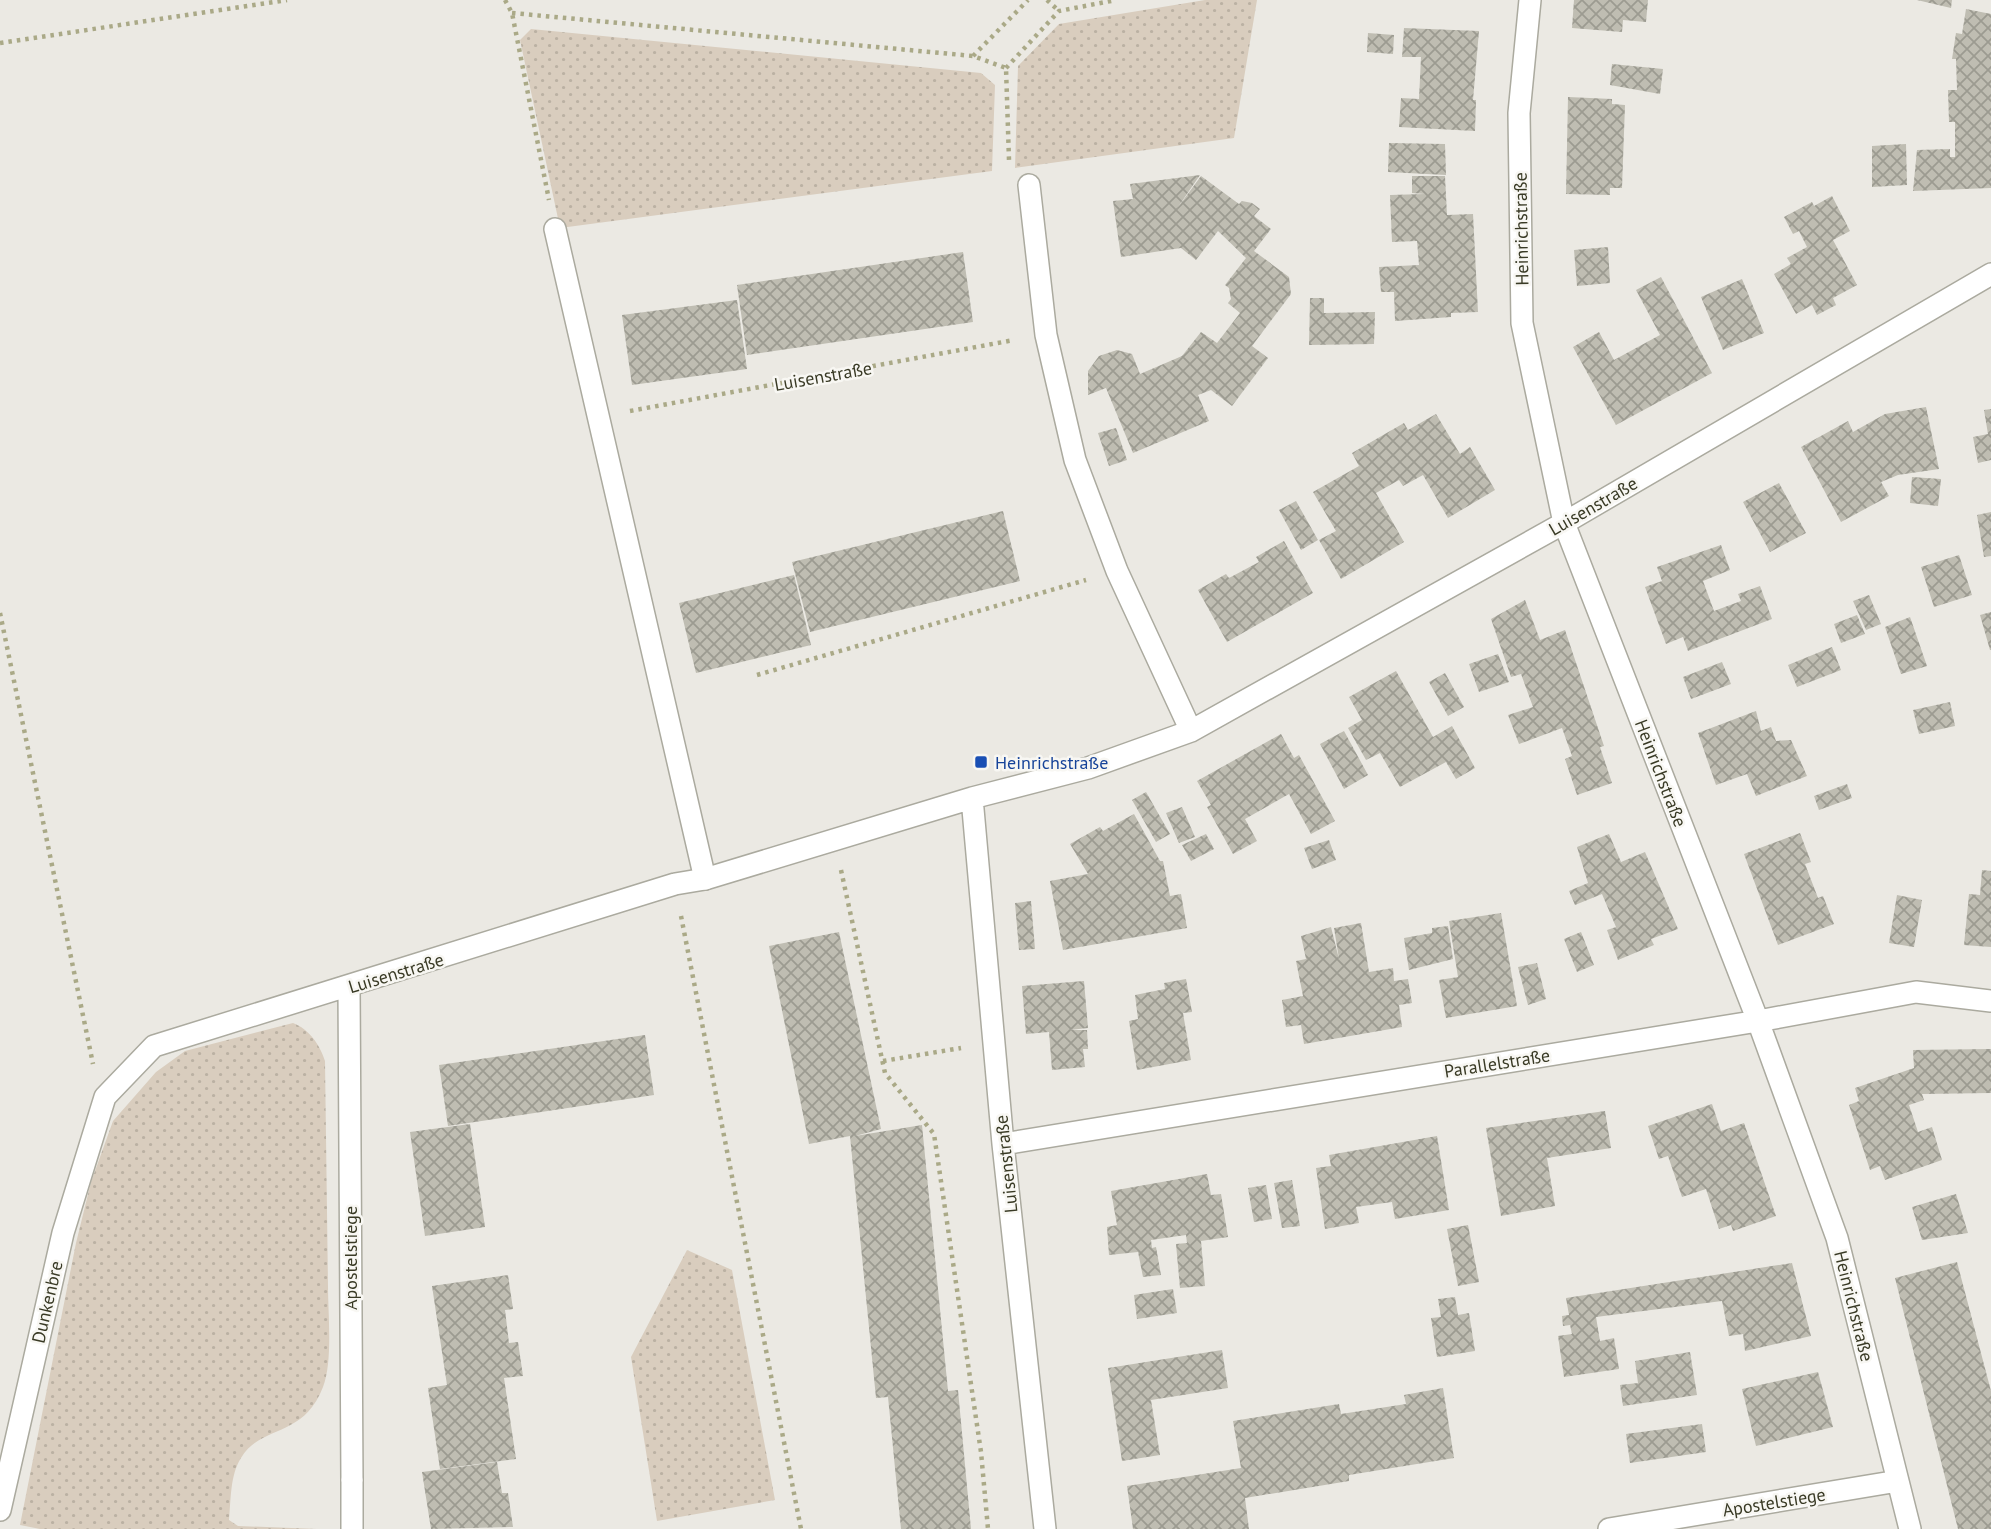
<svg xmlns="http://www.w3.org/2000/svg" width="1991" height="1529" font-family="'PT Sans',sans-serif">
<style>
.grass{fill:url(#grass-dots)}
.building{fill:url(#building-cross-hatch)}
.lines{fill:none;stroke-linecap:round;stroke-linejoin:round}
.service-casing{stroke:#abaa9f;stroke-width:24}
.minor-casing{stroke:#abaa9f;stroke-width:24}
.path{stroke:#aaa987;stroke-width:4.5;stroke-dasharray:3.5 5;stroke-linecap:butt}
.service{stroke:#fff;stroke-width:21}
.minor{stroke:#fff;stroke-width:21}
.transit-dot{fill:#1a4fb4;stroke:#f8f7f3;stroke-width:2.5}
.labels{text-anchor:middle;dominant-baseline:central;stroke-width:5;stroke-linejoin:round;paint-order:stroke}
.street-label{font-size:18px;fill:#393a25;stroke:#f8f7f3}
.transit-label{font-size:18px;fill:#164399;stroke:#f8f7f3;text-anchor:start}
</style>
<defs>
<pattern id="grass-dots" width="8" height="8" patternUnits="userSpaceOnUse" patternTransform="scale(1.75)"><rect width="8" height="8" fill="#d9cdbe"/><path d="M2 2h.1M6 6h.1" fill="none" stroke="#bbb1a3" stroke-width="1.8" stroke-linecap="round"/></pattern>
<pattern id="building-cross-hatch" width="8" height="8" patternUnits="userSpaceOnUse" patternTransform="scale(1.75)"><rect width="8" height="8" fill="#bfbdb2"/><path d="M0 0l8 8M0 8l8-8" fill="none" stroke="#9c9b91"/></pattern>
</defs>
<rect width="100%" height="100%" fill="#ebe9e3"/>
<path class="grass" d="M1205,0H1257L1234,138L1015,168L1018,66L1059,24Z
M531,29L981,73L995,85L992,171L560,228L520,40Z
M293,1023C309,1029 320,1045 325,1061C326,1136 327,1211 328,1286C328,1314 333,1361 323,1387C303,1439 261,1424 241,1458C230,1475 231,1500 229,1520L238,1526L317,1529H40L20,1525L76,1243L91,1182L113,1121L156,1072L185,1051Z
M687,1250L732,1270L775,1500L657,1521L631,1357Z"/>
<path class="building" d="M1574,0H1648L1646,22L1623,20L1622,32L1572,28Z
M1917,0H1952L1951,8Z
M1966,9L1991,14V188L1913,191L1917,150L1950,149V157H1955V122H1949L1948,90H1957L1956,59H1952L1956,33L1962,34Z
M1404,28L1479,31L1473,100H1476L1475,131L1399,127L1401,98L1419,99L1421,57H1402Z
M1368,33L1394,35L1393,54L1367,52Z
M1612,64L1663,69L1660,94L1610,85Z
M1568,97L1612,99V104L1625,105L1622,188H1610V195L1566,194Z
M1389,143L1445,144L1446,175L1388,172Z
M1906,144L1907,185L1872,187V146Z
M1200,175L1176,210L1201,176L1239,204L1242,201L1252,203L1260,209L1254,216L1271,229L1254,251L1289,277L1291,294L1252,346L1268,358L1232,406L1211,390L1198,395L1209,421L1133,453L1106,388L1088,395V371L1099,356L1117,350L1132,354L1140,374L1182,356L1201,332L1217,343L1240,313L1228,303L1231,299L1229,288L1225,285L1246,258L1218,231L1196,260L1181,248L1121,257L1113,201L1133,199L1130,184Z
M1412,176H1445L1447,215L1473,214L1478,312L1451,313V317L1395,321L1394,292H1381L1379,267L1419,265L1417,241L1392,242L1390,195L1425,194L1412,193Z
M1832,196L1850,231L1833,240L1857,285L1833,298L1836,305L1817,315L1812,305L1796,314L1774,274L1791,264L1787,258L1807,247L1799,231L1793,234L1784,217L1812,202L1814,206Z
M1608,247L1610,283L1577,286L1574,250Z
M963,252L973,322L747,355L737,285Z
M1661,277L1712,373L1616,425L1573,347L1599,332L1614,360L1660,335L1636,290Z
M1742,279L1764,333L1723,350L1701,297Z
M1310,298H1324V313L1375,312L1374,344L1309,345Z
M737,300L747,369L632,385L622,315Z
M1926,407L1939,469L1898,475L1881,482L1889,496L1841,522L1801,447L1848,421L1853,432L1885,414Z
M1991,409V460L1978,463L1973,437L1988,434L1984,410Z
M1436,414L1460,454L1470,447L1495,490L1448,518L1423,475L1403,486L1399,480L1376,493L1404,542L1341,579L1319,540L1336,531L1313,492L1359,466L1352,453L1404,423L1408,430Z
M1116,428L1127,460L1109,466L1098,433Z
M1912,477L1941,479L1938,506L1910,503Z
M1779,483L1806,533L1770,552L1743,502Z
M1296,501L1318,540L1301,550L1279,510Z
M1003,511L1020,581L810,632L792,562Z
M1991,512V556L1984,557L1977,515Z
M1284,541L1313,593L1227,642L1198,590L1226,574L1229,578L1259,562L1256,557Z
M1721,545L1730,570L1703,581L1714,611L1741,601L1738,594L1760,586L1772,619L1688,651L1683,637L1666,644L1645,587L1662,581L1657,567Z
M1959,555L1972,595L1934,607L1921,567Z
M794,575L811,645L696,673L679,603Z
M1869,595L1881,624L1866,630L1853,601Z
M1525,600L1540,640L1565,630L1604,746L1600,747L1612,783L1577,795L1565,759L1572,756L1562,728L1519,744L1508,715L1533,707L1521,674L1511,677L1491,619Z
M1991,612V650H1990L1980,615Z
M1857,615L1865,634L1841,643L1834,624Z
M1910,617L1927,666L1901,674L1885,627Z
M1832,647L1841,670L1797,687L1788,665Z
M1498,654L1509,682L1479,692L1469,664Z
M1722,662L1731,684L1691,699L1683,677Z
M1396,671L1433,737L1452,726L1475,768L1456,779L1446,762L1400,787L1380,753L1366,760L1348,728L1362,720L1349,697Z
M1445,673L1464,707L1448,716L1429,682Z
M1950,702L1955,726L1919,734L1913,710Z
M1756,711L1761,731L1771,727L1776,741L1791,740L1807,776L1756,796L1747,774L1716,785L1698,733Z
M1344,731L1368,775L1344,789L1320,744Z
M1281,734L1294,758L1299,755L1335,821L1311,834L1289,794L1245,819L1257,841L1233,854L1207,807L1211,805L1197,781Z
M1847,784L1852,798L1819,810L1814,796Z
M1146,792L1170,834L1156,842L1132,800Z
M1182,807L1195,837L1179,843L1166,813Z
M1134,814L1160,861H1163L1170,896L1181,894L1187,928L1063,950L1050,881L1088,874L1070,844L1100,827L1103,831Z
M1800,833L1811,862L1805,864L1818,898L1823,896L1834,924L1778,945L1744,854Z
M1206,834L1214,849L1191,861L1182,845Z
M1609,834L1621,862L1645,852L1678,929L1651,939L1654,945L1618,960L1607,930L1616,927L1602,894L1575,905L1569,891L1588,883L1577,847Z
M1329,840L1336,860L1312,869L1304,848Z
M1982,870L1991,871V947L1964,945L1969,894L1980,895Z
M1897,895L1922,900L1914,947L1889,943Z
M1031,901L1035,949L1019,950L1015,903Z
M1501,913L1517,1006L1446,1018L1439,980L1458,977L1449,921Z
M1361,923L1369,972L1393,968L1394,981L1408,979L1412,1003L1399,1005L1402,1027L1304,1044L1301,1025L1286,1027L1282,1000L1303,996L1296,961L1306,959L1301,936L1331,927L1339,959L1334,928Z
M1448,926L1453,959L1409,970L1404,938L1432,933V928Z
M839,932L881,1129L855,1136L922,1125L948,1391L958,1390L971,1529H901L888,1397L876,1398L850,1136L809,1144L769,946Z
M1581,932L1594,965L1577,972L1564,939Z
M1537,963L1546,999L1528,1005L1518,967Z
M1186,979L1192,1012L1183,1013L1191,1060L1137,1070L1129,1021L1138,1019L1135,995L1165,989L1164,983Z
M1084,981L1088,1028L1070,1030H1087L1088,1049H1083L1085,1067L1052,1070L1049,1032L1026,1034L1022,986Z
M645,1035L654,1095L448,1126L439,1065Z
M1991,1049V1093L1922,1094L1924,1100L1909,1105L1918,1132L1932,1127L1942,1160L1885,1180L1880,1166L1870,1170L1849,1105L1859,1101L1855,1088L1914,1068L1913,1050Z
M1712,1104L1721,1131L1744,1123L1776,1216L1733,1231L1731,1225L1719,1229L1706,1189L1682,1197L1668,1156L1659,1159L1648,1126Z
M1605,1111L1611,1148L1547,1158L1555,1206L1501,1216L1486,1128Z
M470,1124L485,1227L425,1236L410,1132Z
M1437,1136L1449,1210L1395,1219L1392,1202L1356,1207L1359,1223L1325,1229L1316,1168L1331,1166L1329,1155Z
M1207,1174L1211,1195L1221,1194L1228,1237L1201,1241L1205,1286L1180,1288L1176,1244L1187,1243L1186,1235L1151,1240L1152,1248L1156,1247L1161,1275L1143,1277L1138,1252L1109,1255L1107,1227L1117,1225L1111,1191Z
M1292,1180L1300,1226L1282,1228L1274,1183Z
M1266,1185L1272,1219L1254,1222L1248,1188Z
M1956,1194L1968,1233L1922,1240L1912,1207Z
M1468,1225L1479,1282L1458,1286L1447,1229Z
M1957,1262L1991,1391V1529H1958L1895,1278Z
M1792,1263L1811,1336L1745,1351L1743,1334L1729,1336L1722,1301L1596,1317L1600,1341L1614,1338L1619,1369L1564,1377L1558,1336L1572,1334L1570,1325L1563,1326L1562,1316L1569,1315L1566,1298Z
M508,1275L513,1309L505,1310L509,1343L518,1342L523,1376L504,1378L516,1459L440,1469L428,1388L447,1385L432,1286Z
M1173,1289L1177,1313L1137,1319L1134,1295Z
M1455,1297L1458,1315L1469,1313L1475,1351L1437,1357L1431,1318L1441,1317L1438,1299Z
M1222,1350L1228,1388L1151,1400L1160,1455L1122,1461L1108,1368Z
M1690,1352L1697,1395L1623,1406L1620,1385L1638,1383L1635,1361Z
M1818,1372L1833,1427L1756,1446L1742,1389Z
M1443,1388L1454,1458L1349,1475V1481L1245,1498L1249,1529H1133L1127,1486L1241,1468L1233,1421L1339,1404L1341,1414L1406,1404L1404,1395Z
M1702,1424L1706,1452L1630,1463L1626,1434Z
M497,1462L502,1493H508L513,1527L431,1529L422,1472Z"/>
<g class="lines">
<g class="service-casing">
<path id="service" d="M555,229L705,879
M352,1480V1529"/>
</g>
<g class="minor-casing">
<path id="minor" d="M1530,0L1519,113L1522,323L1564,523L1758,1021L1837,1238L1910,1529
M1029,185L1046,335L1075,460L1117,571L1191,731
M972,798L1003,1144L1045,1529
M349,987L352,1480
M1003,1144L1758,1021L1916,992L1991,1001
M0,1510L63,1233L105,1097L154,1046L675,884L705,879L972,798L1088,768L1191,731L1564,523L1991,274
M1609,1529L1898,1481"/>
</g>
<path class="path" d="M505,0L512,13L549,200
M1047,0L1059,11
M512,13L973,56L1006,68L1009,160
M0,43L287,0
M973,56L1028,0
M1006,68L1059,11L1116,0
M630,411L1014,340
M0,613L93,1064
M757,675L1086,580
M841,870L885,1073L934,1134L981,1452L988,1529
M681,916L801,1529
M883,1061L961,1048"/>
<use href="#service" class="service"/>
<use href="#minor" class="minor"/>
</g>
<rect class="transit-dot" x="974" y="755" width="14" height="14" rx="3.5"/>
<g class="labels">
<g class="street-label">
<text transform="translate(1521 229) rotate(-91)">Heinrichstraße</text>
<text transform="translate(823 376) rotate(-10)">Luisenstraße</text>
<text transform="translate(1593 506) rotate(-30)">Luisenstraße</text>
<text transform="translate(1661 773) rotate(69)">Heinrichstraße</text>
<text transform="translate(396 973) rotate(-17)">Luisenstraße</text>
<text transform="translate(1497 1063) rotate(-9)">Parallelstraße</text>
<text transform="translate(1006 1164) rotate(-96)">Luisenstraße</text>
<text transform="translate(350 1258) rotate(-90)">Apostelstiege</text>
<text transform="translate(47 1302) rotate(-77)">Dunkenbre</text>
<text transform="translate(1854 1306) rotate(76)">Heinrichstraße</text>
<text transform="translate(1774 1502) rotate(-9)">Apostelstiege</text>
</g>
<g class="transit-label">
<text x="995" y="762">Heinrichstraße</text>
</g>
</g>
</svg>
